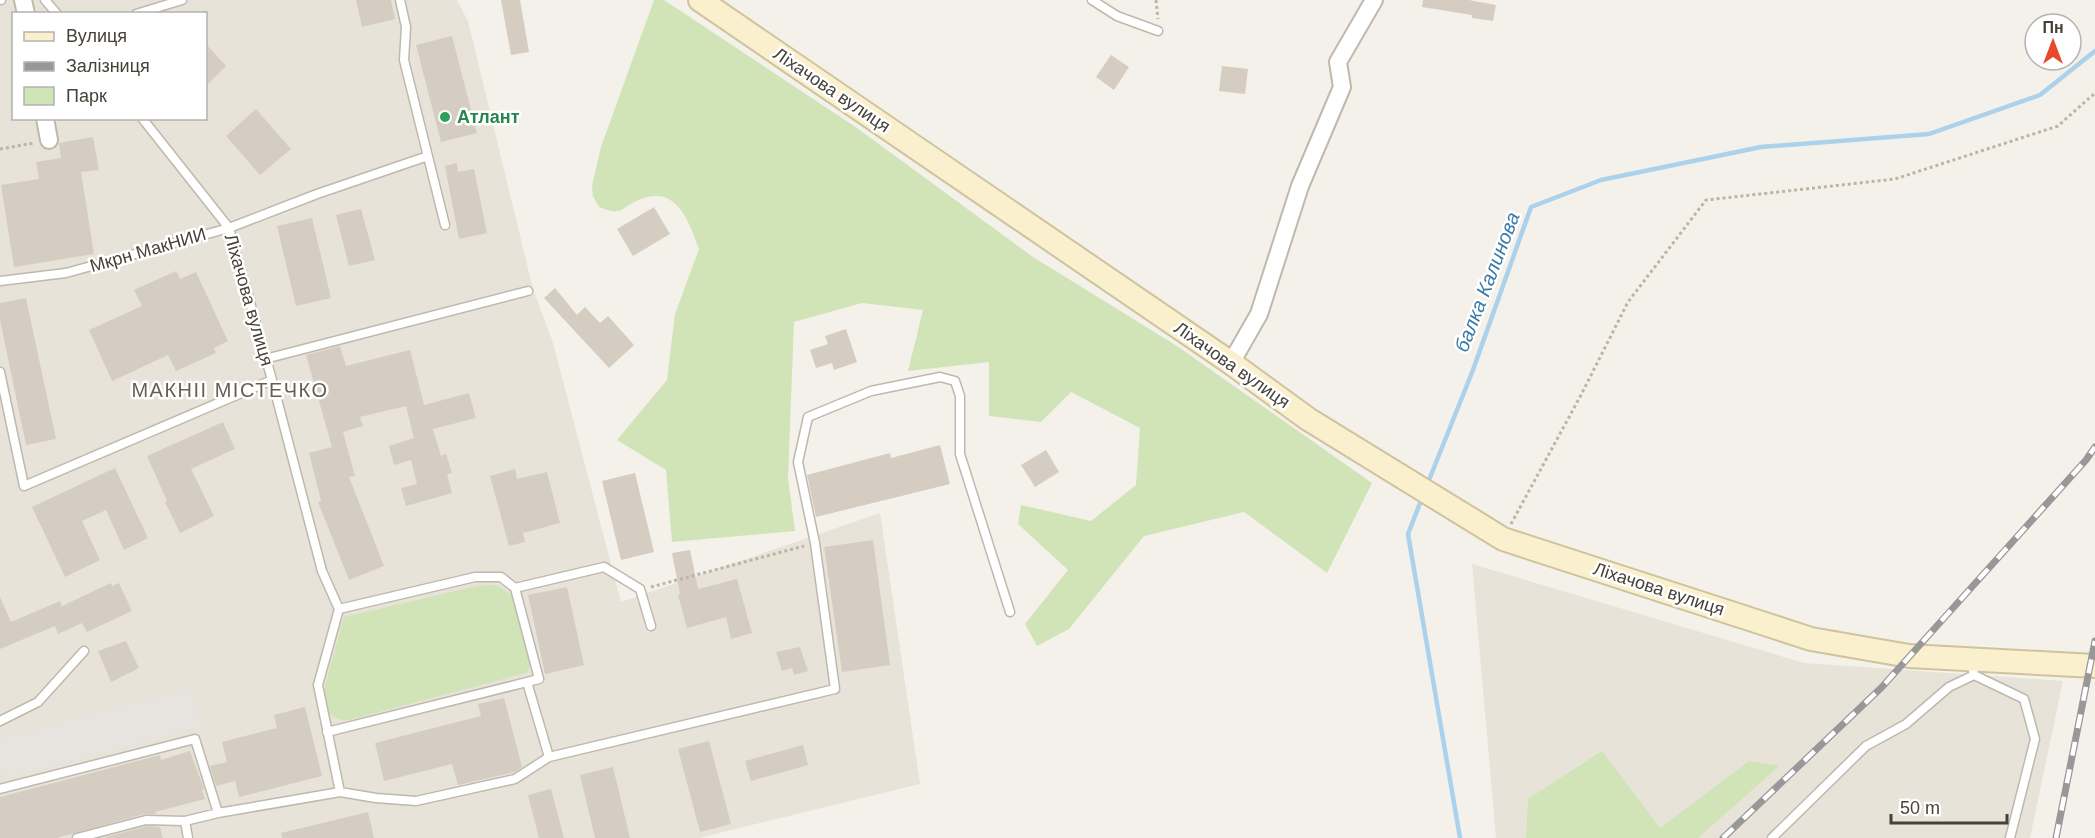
<svg xmlns="http://www.w3.org/2000/svg" width="2095" height="838" font-family="Helvetica,sans-serif">
<style>
.residential{fill:#e7e3d9;fill-rule:evenodd}
.industrial{fill:#e7e3df}
.green{fill:#d0e4b7}
.lines{fill:none;stroke-linecap:round;stroke-linejoin:round}
.stream{stroke:#acd1eb;stroke-width:4.5}
.building{fill:#d5cdc1}
.lane-casing{stroke:#bfb9ad;stroke-width:11}
.street-casing{stroke:#bfb9ad;stroke-width:20}
.secondary-casing{stroke:#cfc39e;stroke-width:26}
.path{stroke:#bfb4a0;stroke-width:3;stroke-dasharray:3 3;stroke-linecap:butt}
.lane{stroke:#fff;stroke-width:8}
.street{stroke:#fff;stroke-width:16}
.secondary{stroke:#faf0ce;stroke-width:22}
.rail-casing{stroke:#989898;stroke-width:7}
.rail{stroke:#fff;stroke-width:4.5;stroke-dasharray:14;stroke-linecap:butt}
.leisure-dot{fill:#2e9e5b;stroke:#fff;stroke-width:2}
.labels{text-anchor:middle;dominant-baseline:central;stroke-width:5;stroke-linejoin:round;paint-order:stroke}
.street-label{font-size:18px;fill:#474239;stroke:#fff}
.leisure-label{font-size:18px;font-weight:bold;fill:#27864d;stroke:#fff;text-anchor:start}
.water-label{font-size:20px;font-style:italic;fill:#3a7bab;stroke:#fff}
.neighbourhood-label{font-size:20px;letter-spacing:1.5px;fill:#695f51;stroke:#fff}
</style>
<rect width="100%" height="100%" fill="#f4f1ea"/>
<path class="residential" d="M0,0H457L468,21L533,289L553,343L621,602L880,513L920,784L699,838H0ZM14,14H206V118H14Z
M1472,564L1804,663L2063,681L2030,838H1496Z"/>
<path class="industrial" d="M190,689L200,727L4,778L0,764V739Z"/>
<path class="green" d="M654,0H664L857,128L1033,257L1177,346L1372,483L1327,573L1244,512L1144,536L1069,629L1037,646L1025,624L1068,570L1018,524L1021,505L1091,521L1136,485L1140,428L1071,392L1041,422L989,416V362L908,371L923,310L862,303L794,322L788,478L795,531L672,542L666,470L617,440L667,380L675,314L699,249C689,223 678,185 641,199C620,207 624,217 599,207L593,196L592,186L601,147Z
M489,585L499,586L513,597L530,660V666L526,673L349,720C328,721 322,705 325,686L344,617L477,586Z
M1602,751L1660,828L1749,761L1779,766L1698,838H1526L1528,799Z"/>
<g class="lines">
<path class="stream" d="M1427,485L1473,370L1531,207L1601,180L1761,147L1929,134L2040,95L2095,51
M1422,498L1408,534L1460,838"/>
</g>
<path class="building" d="M356,0H391L395,19L362,27Z
M501,0H520L529,52L511,55Z
M1423,0H1469L1496,5L1493,21L1472,18V15L1422,7Z
M452,36L477,133L441,142L416,45Z
M206,44L226,66L206,86Z
M1111,55L1129,67L1114,90L1096,77Z
M1222,66L1248,69L1245,94L1219,91Z
M256,109L291,149L260,175L226,136Z
M93,137L99,170L81,172L94,254L14,267L1,185L39,179L36,162L61,158L59,143Z
M457,163L458,172L474,169L487,233L459,239L445,166Z
M654,207L670,234L633,256L617,229Z
M361,209L375,260L349,266L336,215Z
M312,218L331,298L296,306L277,226Z
M176,271L180,279L196,272L228,341L214,348L216,353L176,371L168,355L112,381L89,330L142,306L134,290Z
M555,288L577,315L585,307L600,323L608,316L634,345L609,368L544,298Z
M26,298L56,439L26,445L0,320V303Z
M846,329L857,362L834,370L832,363L816,368L810,350L828,344L825,336Z
M340,346L346,366L410,350L424,405L469,393L476,418L433,429L441,456L446,454L452,473L447,474L452,493L406,506L401,488L417,484L411,460L394,465L389,446L414,438L406,406L360,417L363,426L343,432L355,476L349,477L384,566L349,580L318,502L321,501L309,453L332,447L306,355Z
M223,422L235,449L191,469L214,516L180,533L165,502L167,501L147,456Z
M940,445L950,484L816,517L807,475L890,453L891,458Z
M1046,450L1059,472L1035,487L1021,465Z
M115,468L148,538L124,550L106,510L82,521L100,560L65,577L32,507Z
M515,469L517,479L547,472L560,523L523,533L525,542L509,546L490,476Z
M635,473L654,552L621,560L602,481Z
M873,540L890,665L842,672L824,547Z
M690,550L698,589L737,579L752,633L731,639L726,617L687,628L678,595L680,594L672,553Z
M111,583L112,586L119,583L132,611L87,632L82,623L58,634L55,626L0,649V597L11,622L60,601L62,606Z
M567,587L584,665L545,674L528,595Z
M126,641L139,668L111,682L98,651Z
M800,647L808,671L794,675L792,668L782,671L776,652Z
M504,698L522,767L515,772L458,785L452,764L384,781L375,743L481,716L478,704Z
M305,707L322,776L239,797L235,781L216,786L210,766L227,762L222,742L277,728L274,715Z
M709,741L731,824L700,832L678,749Z
M803,745L808,765L751,781L745,761Z
M190,751L204,789L202,790L205,799L155,812L156,814H144L57,838H0V797L160,755L161,760Z
M613,767L630,838H595L580,775Z
M551,789L564,838H539L528,795Z
M368,812L374,838H282L281,833Z
M147,826L160,827L163,838H102Z"/>
<g class="lines">
<g class="lane-casing">
<path id="lane" d="M0,0H1
M45,0L57,14
M400,0L406,27L404,60L445,225
M1092,0L1117,16L1158,31
M136,14L182,0
M142,118L229,228L272,380L322,571L339,609
M0,281L66,273L229,228L317,194L428,156
M265,359L528,291
M0,372L24,486L272,380
M515,588L539,679L527,682L549,757L835,689L815,543L798,462L808,417L871,391L940,377L955,381L960,396V454L1010,612
M339,609L318,685L340,792L376,798L416,801L515,779L549,757
M339,609L475,577H501L515,588L604,567L640,589L651,626
M1973,670L1974,675L2024,699L2035,739L2010,838
M0,721L38,702L84,651
M327,732L527,682
M0,789L195,739L218,813
M77,838L146,820L185,821
M188,838L185,821L218,813L340,792
M1772,838L1866,746L1906,724L1949,687L1974,675"/>
</g>
<g class="street-casing">
<path id="street" d="M23,0L26,14
M45,118L49,140
M1231,363L1259,314L1300,186L1342,87L1338,62L1374,0"/>
</g>
<g class="secondary-casing">
<path id="secondary" d="M700,0L1231,363L1308,419L1503,539L1811,639L1909,656L2095,666"/>
</g>
<path class="path" d="M1156,0L1158,19
M0,149L34,143
M1511,524L1581,395L1628,302L1706,200L1895,179L2058,126L2095,93
M651,587L804,546"/>
<use href="#lane" class="lane"/>
<use href="#street" class="street"/>
<use href="#secondary" class="secondary"/>
<g class="rail-casing">
<path id="rail" d="M1723,838L1882,687L2086,460L2095,447
M2056,838L2095,641"/>
</g>
<use href="#rail" class="rail"/>
</g>
<circle class="leisure-dot" cx="445" cy="117" r="6"/>
<g class="labels">
<g class="street-label">
<text transform="translate(832 90) rotate(34)">Ліхачова вулиця</text>
<text transform="translate(148 250) rotate(-16)">Мкрн МакНИИ</text>
<text transform="translate(249 300) rotate(74)">Ліхачова вулиця</text>
<text transform="translate(1232 365) rotate(35)">Ліхачова вулиця</text>
<text transform="translate(1659 589) rotate(18)">Ліхачова вулиця</text>
</g>
<g class="leisure-label">
<text x="457" y="117">Атлант</text>
</g>
<g class="water-label">
<text transform="translate(1487 282) rotate(-69)">балка Калинова</text>
</g>
<g class="neighbourhood-label">
<text x="230" y="390">МАКНІІ МІСТЕЧКО</text>
</g>
</g>
<rect x="12" y="12" width="195" height="108" fill="#ffffff" stroke="#b5b3b0" stroke-width="1.5"/>
<rect x="24" y="32" width="30" height="9" fill="#faf0ce" stroke="#b5b3b0" stroke-width="1.5"/>
<text x="66" y="42" font-size="18" fill="#474239">Вулиця</text>
<rect x="24" y="62" width="30" height="9" fill="#989898" stroke="#b5b3b0" stroke-width="1.5"/>
<text x="66" y="72" font-size="18" fill="#474239">Залізниця</text>
<rect x="24" y="87" width="30" height="18" fill="#d0e4b7" stroke="#b5b3b0" stroke-width="1.5"/>
<text x="66" y="102" font-size="18" fill="#474239">Парк</text>
<g transform="translate(2053 42)"><circle r="28" fill="#ffffff" stroke="#b5b3b0" stroke-width="1.5"/>
<path d="M0-4.5L10 22L0 15L-10 22Z" fill="#e8492d"/>
<text y="-9" font-size="16" font-weight="bold" text-anchor="middle" fill="#474239">Пн</text>
</g>
<path d="M1891 814v9h116v-9" fill="none" stroke="#474239" stroke-width="3"/>
<text x="1900" y="814" font-size="18" fill="#474239" stroke="#ffffff" stroke-width="4.5" paint-order="stroke">50 m</text>
</svg>
